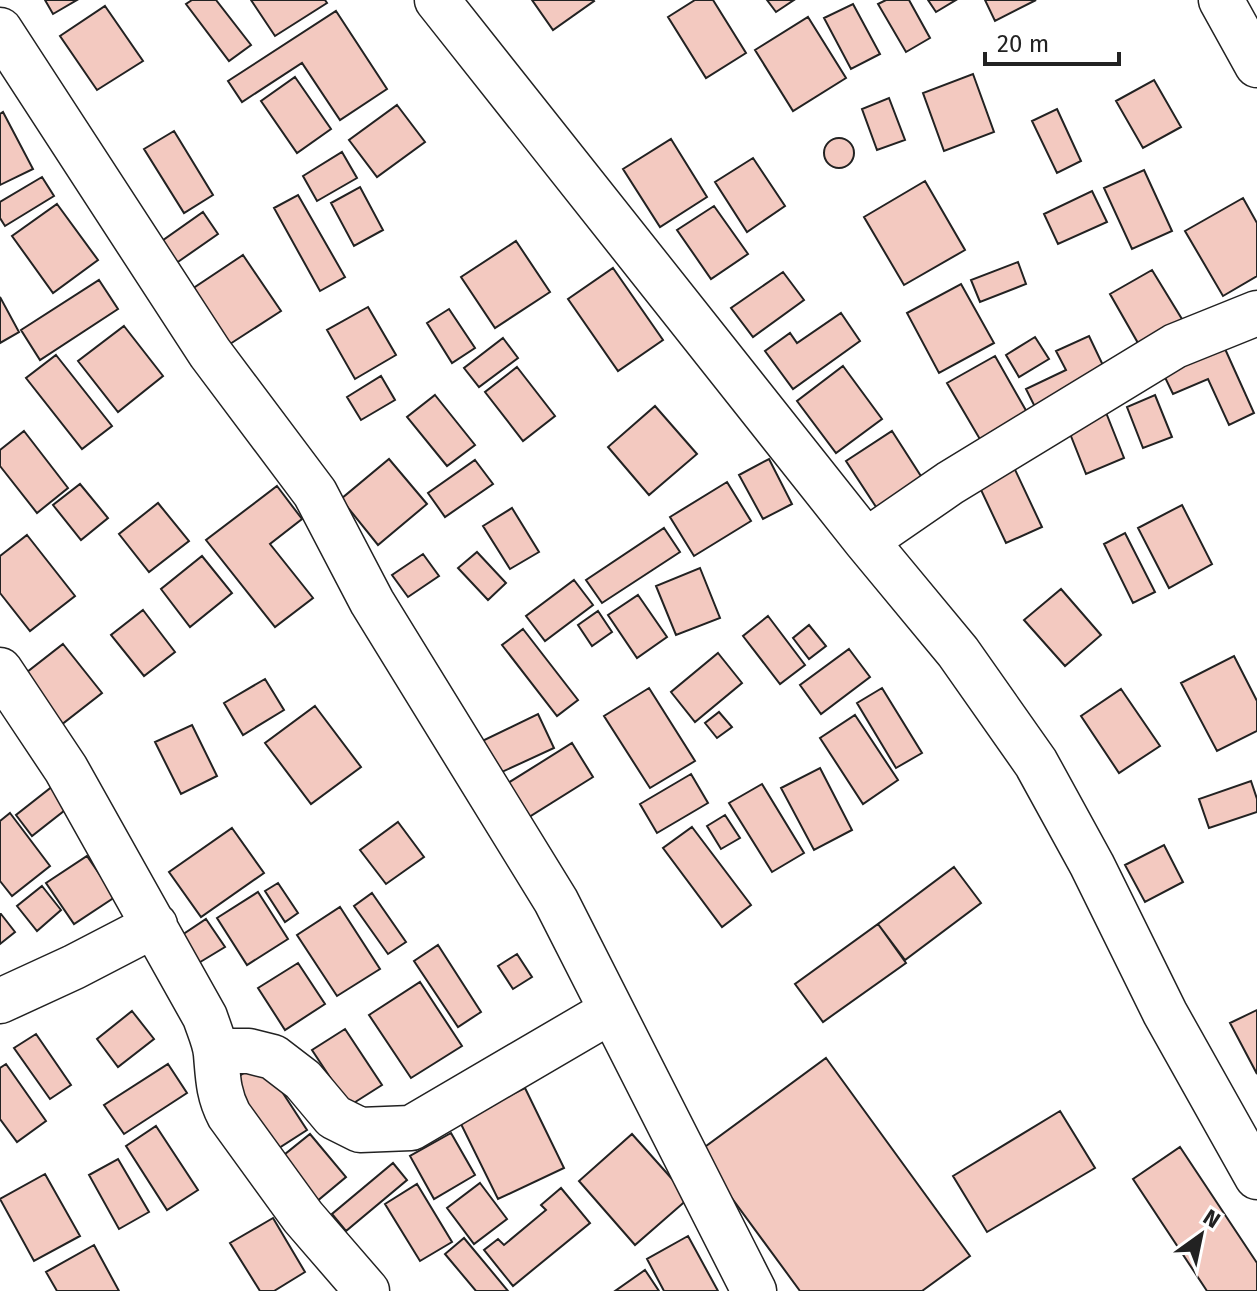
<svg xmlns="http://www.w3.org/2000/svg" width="1257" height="1291" font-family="'Fira Sans',sans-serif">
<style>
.building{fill:#f3c9c0;stroke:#222;stroke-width:2}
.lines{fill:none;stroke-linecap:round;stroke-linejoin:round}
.minor-casing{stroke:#222;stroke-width:47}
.minor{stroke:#fff;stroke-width:44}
</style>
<rect width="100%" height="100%" fill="#fff"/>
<path class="building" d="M45,0H77L53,14Z
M192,0H216L251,45L229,61L186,4Z
M251,0H325L327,3L275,36Z
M532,0H593L594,1L553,30Z
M695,0H713L746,53L706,78L668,17Z
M767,0H794L776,12Z
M886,0H909L930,38L906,52L878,4Z
M928,0H956L936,12Z
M985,0H1036L995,21Z
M853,4L880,54L851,69L824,18Z
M105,6L143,61L97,90L60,36Z
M336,11L387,89L340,120L302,63L242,102L228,81Z
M808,17L846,78L793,111L755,50Z
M973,74L994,132L944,151L923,93Z
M295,77L331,129L297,153L261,101Z
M1154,80L1181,127L1143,148L1116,101Z
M889,98L905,140L877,150L862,109Z
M397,105L425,142L377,177L349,140Z
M1057,109L1081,161L1057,173L1032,121Z
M3,112L33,169L0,185V114Z
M174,131L213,195L184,213L144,149Z
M824 153a15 15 0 1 1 30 0a15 15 0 1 1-30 0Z
M671,139L707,197L660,227L623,169Z
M342,152L357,178L317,201L303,176Z
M753,158L785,206L747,232L715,182Z
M1144,170L1172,231L1132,249L1104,188Z
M42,177L54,196L5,226L0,218V202Z
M925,181L965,250L904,285L864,217Z
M360,187L383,230L354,246L331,203Z
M1092,191L1107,222L1058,244L1044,214Z
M298,195L345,277L320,291L274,208Z
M1243,198L1257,223V276L1223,296L1185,231Z
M57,204L98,260L53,293L12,236Z
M714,206L748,254L711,279L677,230Z
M203,212L218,234L175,264L159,243Z
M516,241L550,292L495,328L461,277Z
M243,255L281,311L230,344L192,289Z
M1018,262L1026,284L980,302L971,280Z
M613,268L663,340L618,371L568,299Z
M1152,270L1185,324L1142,350L1110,294Z
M783,272L804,300L753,337L731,308Z
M99,280L118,309L40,360L21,330Z
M961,284L994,343L939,373L907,313Z
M0,297L19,332L0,343Z
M368,307L396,355L355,379L327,330Z
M449,309L475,348L452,363L427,323Z
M841,313L860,341L793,389L765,351L790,333L797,343Z
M124,326L163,376L118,412L78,361Z
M1089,336L1110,380L1039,415L1026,389L1066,370L1056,351Z
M1035,337L1049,359L1019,377L1006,355Z
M503,338L518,358L479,387L464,368Z
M1221,340L1254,413L1229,425L1208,379L1173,394L1160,367Z
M56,355L112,426L82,449L26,378Z
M995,356L1028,414L981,441L947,383Z
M843,366L882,419L836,453L797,401Z
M517,367L555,416L523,441L485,392Z
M381,376L395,400L361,420L347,397Z
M435,395L475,445L447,466L407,417Z
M1155,395L1172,437L1143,448L1127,407Z
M1103,405L1124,458L1086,474L1065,421Z
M655,406L697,454L649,495L608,447Z
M24,431L68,488L37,513L0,466V450Z
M892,431L926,484L880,513L846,461Z
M389,459L427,504L378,545L341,499Z
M769,459L792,504L763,519L739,475Z
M1010,459L1042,527L1006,543L974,475Z
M475,460L493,484L445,517L428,493Z
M727,482L751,521L694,556L670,517Z
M80,484L108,518L81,540L53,505Z
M277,486L302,519L270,544L313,598L275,627L206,540Z
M158,503L189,541L149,572L119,534Z
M1182,505L1212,564L1169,588L1138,528Z
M512,508L539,552L510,569L483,526Z
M664,528L680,552L602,603L586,580Z
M1125,533L1155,592L1133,603L1104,544Z
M27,535L75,596L30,631L0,593V556Z
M477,552L506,583L488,600L458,568Z
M423,554L439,576L408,597L392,575Z
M202,556L232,593L190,627L161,589Z
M700,568L720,618L676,635L656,586Z
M574,580L593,605L545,641L526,616Z
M1061,589L1101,635L1065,666L1024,620Z
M638,595L667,637L637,658L608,615Z
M143,610L175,652L144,676L111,635Z
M598,611L612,632L592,646L578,625Z
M768,616L805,665L780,684L743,636Z
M809,625L826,646L809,659L793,638Z
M523,629L578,700L557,716L502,645Z
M63,644L102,693L61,725L22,676Z
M849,649L870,677L821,714L800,685Z
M718,653L742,683L695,722L671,692Z
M1234,656L1257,701V731L1217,751L1181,683Z
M265,679L284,710L243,735L224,703Z
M649,688L695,761L650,788L604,716Z
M882,688L922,753L896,768L857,703Z
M1121,689L1160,746L1119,773L1081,716Z
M315,706L361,767L311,804L265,743Z
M719,712L732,727L717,738L705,723Z
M538,714L554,748L491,777L476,744Z
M855,715L898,780L863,804L820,738Z
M192,725L217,776L181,794L155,742Z
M572,743L593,777L521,822L500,788Z
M820,768L852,830L814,850L781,788Z
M691,774L708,803L657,833L640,804Z
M1251,781L1257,799V812L1209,828L1199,799Z
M58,782L74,803L32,836L16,815Z
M762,784L804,853L772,872L729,803Z
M10,813L50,866L12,896L0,881V821Z
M725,815L740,838L721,849L707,826Z
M398,822L424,857L386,884L360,850Z
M692,827L751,905L722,927L663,848Z
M232,828L264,873L201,917L169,872Z
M1164,845L1183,882L1145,902L1125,865Z
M87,856L115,897L74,924L46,883Z
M954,867L981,903L905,960L878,924Z
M278,883L298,913L285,922L265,891Z
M42,886L61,910L37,931L17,906Z
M258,892L288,939L247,965L217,918Z
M372,893L406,942L388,954L354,906Z
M340,907L380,969L337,996L297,935Z
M1,914L15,932L0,944V914Z
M206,919L225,947L187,970L170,943Z
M878,924L906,963L823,1022L795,984Z
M438,945L481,1012L458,1027L414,961Z
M517,954L532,977L513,989L498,966Z
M298,963L325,1004L285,1030L258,988Z
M420,982L462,1046L411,1078L369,1015Z
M1257,1010V1074L1230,1023Z
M132,1011L154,1039L118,1067L97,1039Z
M345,1029L382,1085L349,1106L312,1050Z
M36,1034L71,1085L50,1099L14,1048Z
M826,1058L970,1256L922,1291H800L698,1152Z
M262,1061L307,1130L268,1155L224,1086Z
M6,1064L46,1121L17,1142L0,1119V1068Z
M168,1064L187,1093L124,1134L104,1105Z
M525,1088L564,1168L498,1199L459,1120Z
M1060,1111L1095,1168L987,1232L953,1176Z
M156,1126L198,1190L167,1210L126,1146Z
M451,1133L475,1175L434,1199L410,1156Z
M310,1134L346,1177L310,1207L274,1163Z
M632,1134L689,1198L635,1245L579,1181Z
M1180,1147L1257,1263V1291H1207L1133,1179Z
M118,1159L149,1212L119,1229L89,1175Z
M393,1163L407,1180L346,1231L332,1214Z
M45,1174L80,1236L34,1261L0,1199Z
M480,1183L507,1219L474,1244L447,1208Z
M417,1184L452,1242L420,1261L385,1204Z
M561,1188L590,1223L513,1286L484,1250L498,1239L504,1245L546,1210L541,1205Z
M273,1218L305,1272L274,1291H260L230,1243Z
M688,1236L718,1291H664L647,1259Z
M464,1238L508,1291H476L445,1254Z
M94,1245L119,1291H57L46,1272Z
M645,1270L659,1291H615Z"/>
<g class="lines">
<g class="minor-casing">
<path id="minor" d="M437,0L866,541L958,652L1036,763L1092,865L1165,1013L1257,1177
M1221,0L1257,65
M0,30L210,353L315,493L372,602L556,901L754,1291
M866,541L950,483L1175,346L1257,313
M0,670L66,769L205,1017C209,1029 215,1042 216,1054C218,1077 218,1094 229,1115L303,1217L367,1291
M0,1001L74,967L155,925
M216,1051H249L273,1057L303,1080L334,1117L360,1130L411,1128L611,1011"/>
</g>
<use href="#minor" class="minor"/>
</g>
<g transform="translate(1201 1235) rotate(33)" stroke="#ffffff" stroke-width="6" paint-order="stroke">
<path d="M0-6L14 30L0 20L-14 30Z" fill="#222222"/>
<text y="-12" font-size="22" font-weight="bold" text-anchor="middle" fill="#222222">N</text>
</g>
<path d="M985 52v12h134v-12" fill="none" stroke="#222222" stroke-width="4"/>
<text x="997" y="52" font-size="24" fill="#222222" stroke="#ffffff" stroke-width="6" paint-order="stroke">20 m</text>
</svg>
